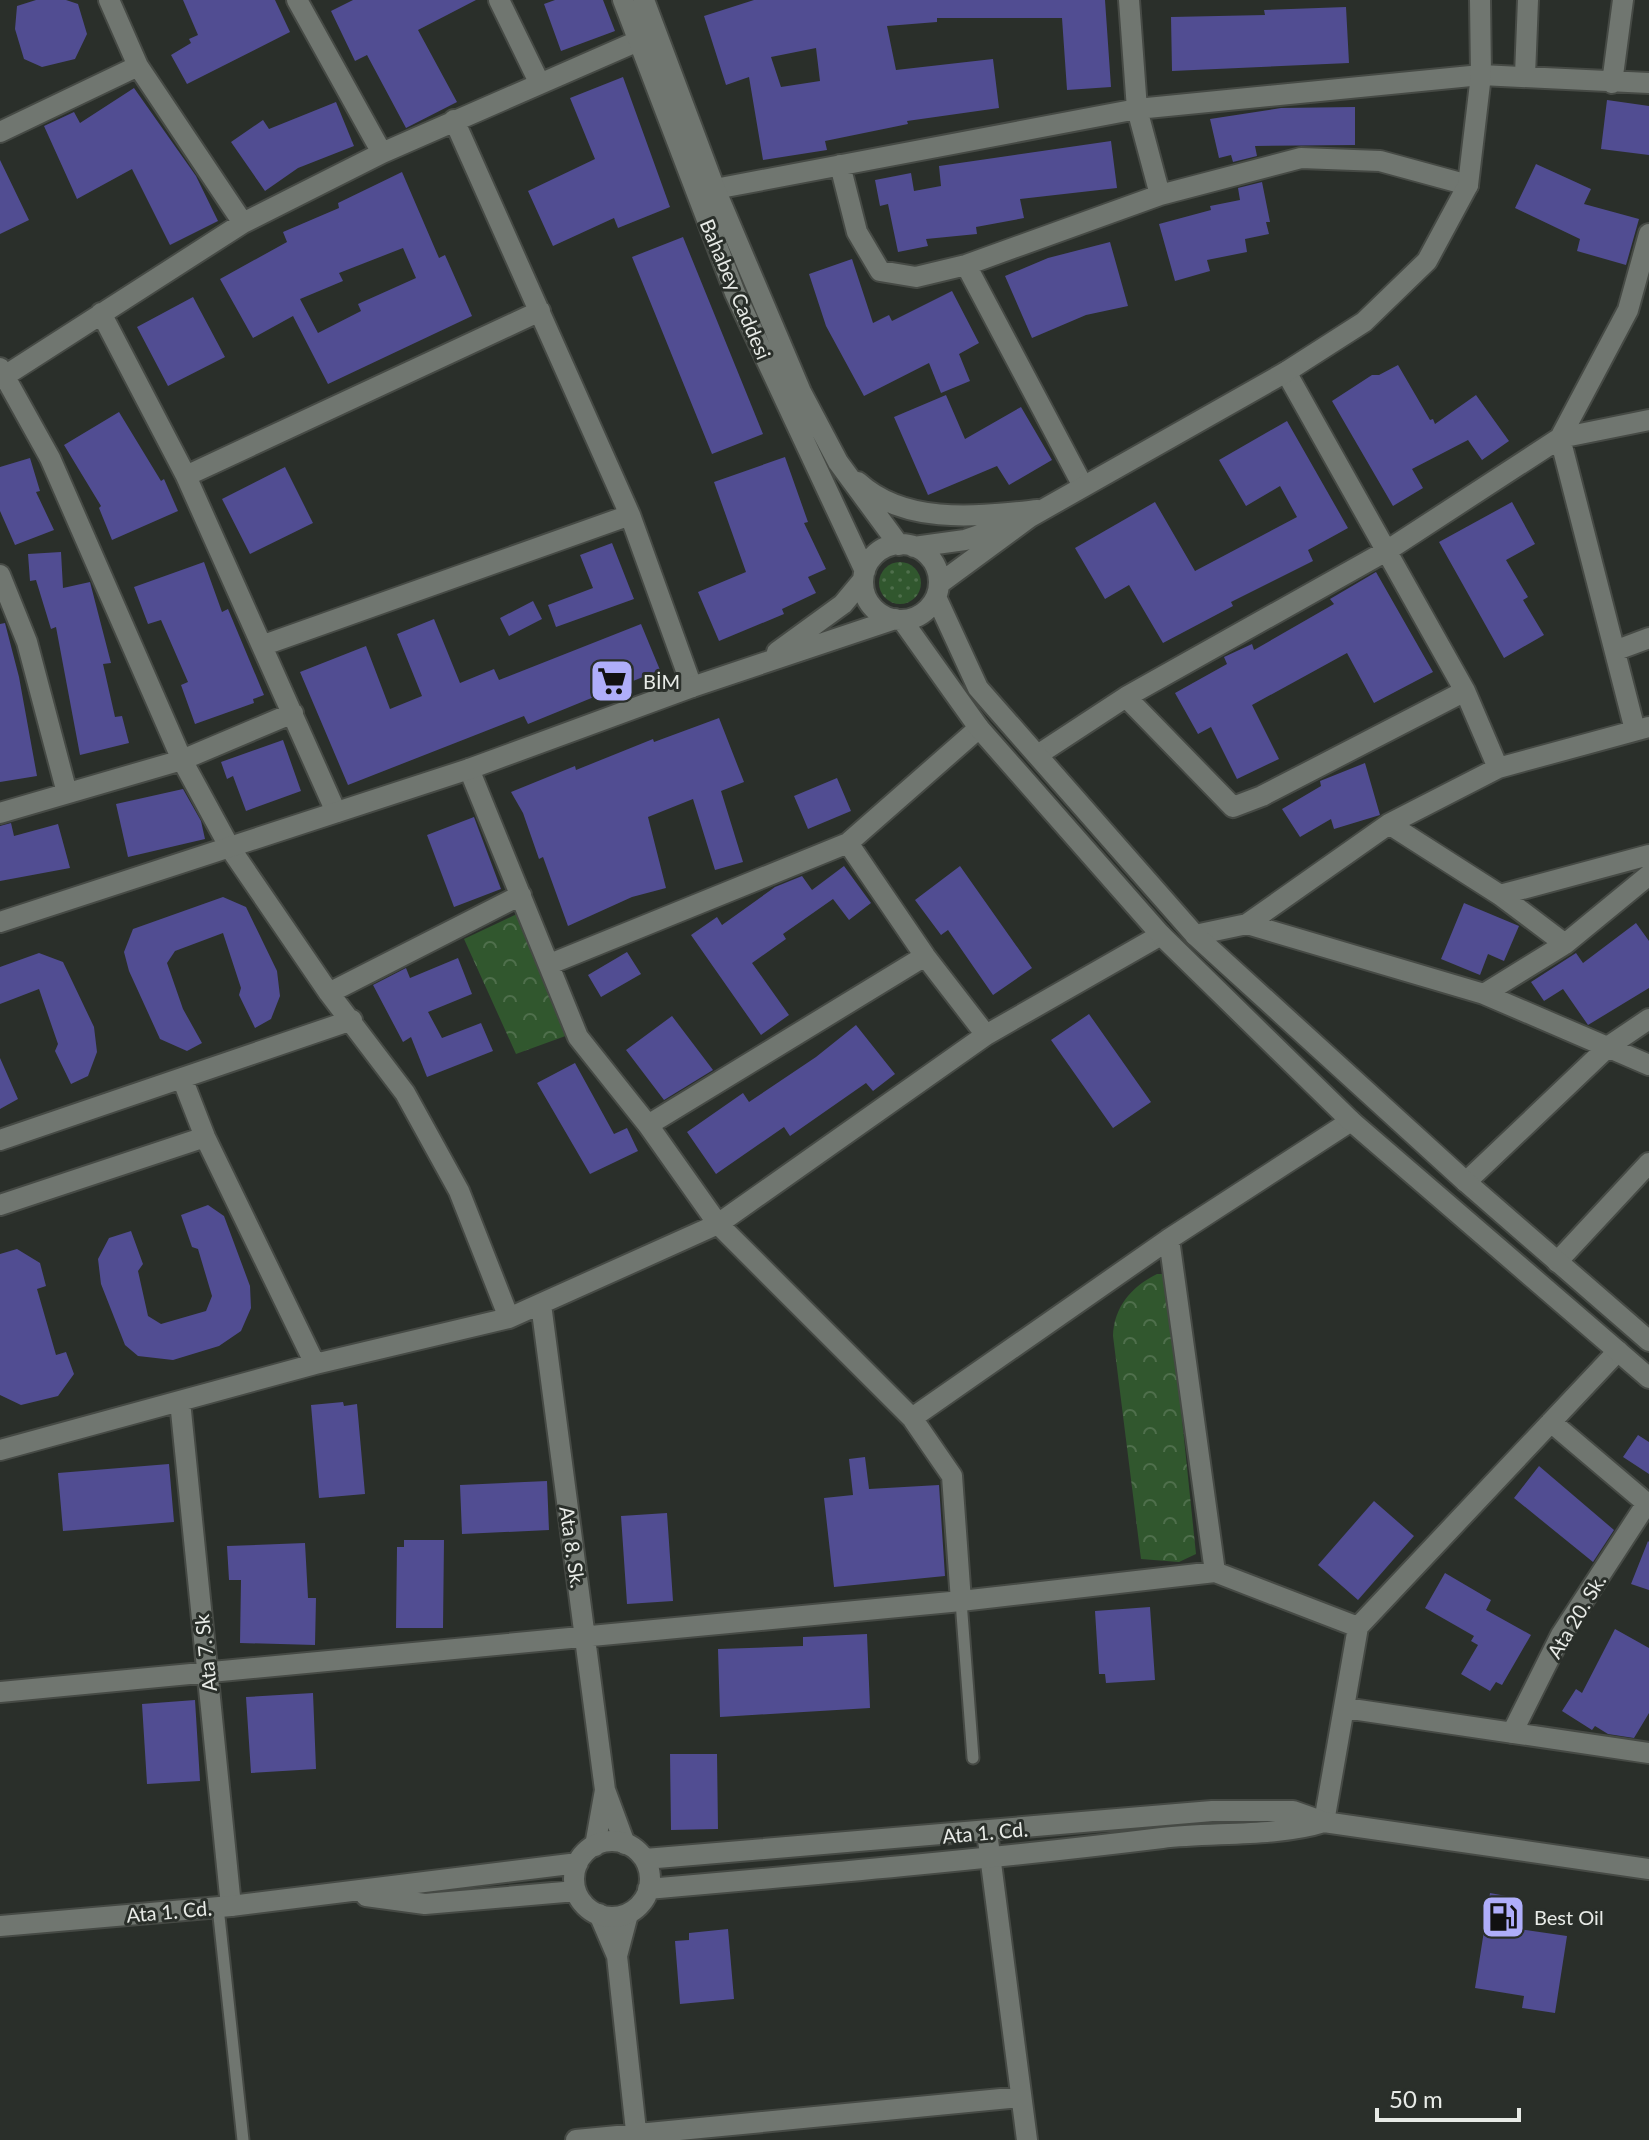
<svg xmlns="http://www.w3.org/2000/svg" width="1649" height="2140" font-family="Lato,sans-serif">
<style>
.grass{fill:url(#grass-dots)}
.forest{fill:url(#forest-crowns)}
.building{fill:#514d92;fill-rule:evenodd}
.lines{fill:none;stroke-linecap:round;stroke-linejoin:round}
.service-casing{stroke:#464a45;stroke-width:15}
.minor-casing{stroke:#464a45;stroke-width:24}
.tertiary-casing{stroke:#464a45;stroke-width:24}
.service{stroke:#707670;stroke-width:11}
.minor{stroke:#707670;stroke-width:20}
.tertiary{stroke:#707670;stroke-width:20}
.labels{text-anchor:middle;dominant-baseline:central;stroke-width:6;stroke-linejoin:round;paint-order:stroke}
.street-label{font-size:20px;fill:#e8ebe7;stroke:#2a2f2a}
.poi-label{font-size:20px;fill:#e8ebe7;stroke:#2a2f2a;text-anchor:start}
</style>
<defs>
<pattern id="grass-dots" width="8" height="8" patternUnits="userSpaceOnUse" patternTransform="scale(2)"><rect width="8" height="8" fill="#31572e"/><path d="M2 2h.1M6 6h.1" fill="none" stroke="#4f6f4c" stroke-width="1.8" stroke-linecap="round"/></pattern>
<pattern id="forest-crowns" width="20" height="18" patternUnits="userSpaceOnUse" patternTransform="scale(2)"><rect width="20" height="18" fill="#31572e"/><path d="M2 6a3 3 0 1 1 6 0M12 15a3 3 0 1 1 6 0" fill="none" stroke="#4f6f4c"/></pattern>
</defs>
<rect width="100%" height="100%" fill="#2a2f2a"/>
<path class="grass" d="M879 583a21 21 0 1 1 42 0a21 21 0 1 1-42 0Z"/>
<path class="forest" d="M519,913L571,1034L516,1054L464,939Z
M1157,1274H1167L1196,1554L1179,1562L1141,1559L1113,1336C1114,1307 1131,1287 1157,1274Z"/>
<path class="building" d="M36,0H66L78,4L87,34L75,59L42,67L24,59L15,29L17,6Z
M183,0H275L290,32L187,84L171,55L191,43L189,39L198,35Z
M353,0H476L418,30L457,102L406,128L367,55L355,61L331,11Z
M555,0H603L615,31L561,51L544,4Z
M754,0H1105L1111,87L1067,90L1062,18H937V22L887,26L896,70L993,59L999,108L907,121L908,124L825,141L827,150L763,160L749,77L726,85L704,16ZM816,48L820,81L781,87L771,57Z
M1346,7L1349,63L1172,71L1171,17L1265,15L1264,10Z
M623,77L670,207L618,228L614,218L553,246L528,191L595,159L570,98Z
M134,88L196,176L218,221L170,245L132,169L77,199L44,126L74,112L80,123Z
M1607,100L1649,106V155L1601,149Z
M336,102L354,146L298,168L265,191L231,142L263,120L269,129Z
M1355,107V145L1255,146L1257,156L1233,162L1231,155L1219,158L1210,119L1281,108Z
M1111,141L1117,188L1020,199L1024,218L976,227L977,234L926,239L928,246L898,252L888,204L880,206L875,180L911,173L914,191L941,186L939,166Z
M0,160L29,220L0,234Z
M1536,164L1591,189L1584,204L1639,219L1626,265L1577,251L1580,239L1515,208Z
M402,172L439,258L445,255L472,316L328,384L293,316L253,338L220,279L287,242L283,232L339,208L338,203ZM403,248L416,278L358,304L361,311L318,333L300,299L343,281L339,273Z
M1262,182L1270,222H1266L1269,234L1245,239L1247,252L1207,260L1210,271L1175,281L1159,224L1211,210L1210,206L1240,200L1238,188Z
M683,237L763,434L712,454L632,257Z
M1110,242L1128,306L1086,315L1032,338L1005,276L1048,258Z
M852,259L873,323L889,315L892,321L952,291L979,343L959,354L970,381L941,393L929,363L864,396L826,326L809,274Z
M193,297L225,357L168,386L137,327Z
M1398,365L1430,420L1433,419L1435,424L1476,395L1509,441L1482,460L1468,440L1412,469L1423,488L1393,506L1332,401L1372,375H1379Z
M946,395L965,439L1021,407L1052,460L1009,485L997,466L928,495L894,417Z
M119,412L161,481L164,479L178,511L112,540L99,508L101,506L64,445Z
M1287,421L1348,528L1308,550L1313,561L1231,602L1233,606L1163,643L1129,585L1105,599L1075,548L1155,502L1195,571L1297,517L1280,486L1246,506L1219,460Z
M785,457L808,522L804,523L826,569L808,577L816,593L782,609L784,614L719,641L698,592L746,572L714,482Z
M30,458L40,491L36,492L54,530L15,545L0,511V467Z
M285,467L313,523L250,554L222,499Z
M1512,502L1535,544L1506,560L1528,597L1523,600L1544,635L1504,658L1439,542Z
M612,543L634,599L556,627L548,605L593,588L580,555Z
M61,552L63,588L90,582L111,663L103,664L115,717L122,716L129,743L80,755L56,627L51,629L36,580L30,581L28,554Z
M204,562L222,612L228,609L264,695L253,699L254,703L195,724L181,685L188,682L161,620L148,624L134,587Z
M1376,572L1433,672L1374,703L1347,653L1252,705L1279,759L1237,779L1211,727L1198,734L1175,693L1227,664L1224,657L1252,644L1254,650L1334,604L1330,599Z
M533,601L542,619L509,636L500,618Z
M434,619L460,683L494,669L499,680L641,624L660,670L528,724L524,716L348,785L300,672L366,646L390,709L422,696L397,634Z
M5,623L19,677L37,776L0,782V624Z
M719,718L744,782L721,791L743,862L715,870L693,799L648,817L666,888L632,897L568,926L543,857L539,859L523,813L511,792L575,766L576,770L653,739L654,742Z
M283,740L301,791L246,811L233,776L227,779L221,762Z
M1365,763L1380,815L1334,829L1331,819L1300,837L1282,809L1321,786L1320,781Z
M837,778L851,811L808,829L794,796Z
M183,789L201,821L205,839L128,857L116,804Z
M474,817L501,889L454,907L427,835Z
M11,823L14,836L58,824L70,868L0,881V826Z
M844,866L871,903L849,920L833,899L783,934L786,939L752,963L789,1015L761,1035L691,935L717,917L722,925L775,887L802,876L812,890Z
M960,866L1032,968L993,995L948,930L941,935L915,900Z
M223,897L246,907L277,971L280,996L271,1019L255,1028L239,995L241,988L223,933L175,951L167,963L183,1009L202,1043L187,1051L160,1039L129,971L124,952L133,929Z
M1464,903L1519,926L1504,961L1488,954L1480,975L1441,959Z
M1636,923L1649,941V988L1588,1025L1563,989L1544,1001L1531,982L1576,953L1583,963Z
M627,952L641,974L601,997L588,975Z
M39,953L63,962L94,1027L97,1052L88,1076L71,1084L55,1051L58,1044L39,989L0,1004V967Z
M458,958L472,994L428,1012L442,1038L481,1023L493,1051L427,1077L411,1037L403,1042L373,985L406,968L410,978Z
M1089,1014L1151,1102L1113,1128L1051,1040Z
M672,1016L713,1070L664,1100L626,1050Z
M856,1025L895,1074L873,1091L866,1083L790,1136L784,1127L716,1174L687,1132L743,1093L749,1102L816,1057Z
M0,1058L18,1099L0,1109Z
M575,1063L614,1134L627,1128L638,1151L590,1174L537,1083Z
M208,1205L224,1216L250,1286L251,1308L241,1331L219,1346L173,1360L138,1356L125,1345L101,1284L98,1259L109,1238L131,1231L143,1264L138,1271L148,1316L161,1324L206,1311L212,1296L198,1249L192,1247L181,1215Z
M17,1249L40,1263L46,1286L37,1289L56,1355L66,1352L74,1374L58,1396L21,1405L0,1395V1254Z
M343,1402L344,1406L357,1404L365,1494L319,1498L311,1405Z
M1638,1435L1649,1442V1474L1623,1457Z
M865,1457L869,1489L939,1485L945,1576L834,1587L824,1498L853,1495L849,1459Z
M169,1464L174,1522L63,1531L58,1473Z
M1539,1466L1614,1530L1593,1562L1514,1498Z
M547,1481L549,1530L462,1534L460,1485Z
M1374,1501L1414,1536L1358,1600L1318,1565Z
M667,1513L673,1601L627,1604L621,1516Z
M404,1540H444L443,1628H396L397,1547H404Z
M1648,1541L1649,1542V1590L1631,1584Z
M305,1543L308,1598H316L315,1645L240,1643L241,1580H229L227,1546Z
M1445,1573L1491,1600L1486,1610L1531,1635L1502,1685L1496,1682L1490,1691L1461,1674L1478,1645L1471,1641L1474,1636L1425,1608Z
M1150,1607L1155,1680L1106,1683L1105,1674H1099L1095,1611Z
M1615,1629L1649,1648V1713L1634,1738L1608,1734L1595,1726L1592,1730L1562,1711L1576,1689L1582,1693Z
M867,1634L870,1708L720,1717L718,1649L803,1646V1637Z
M313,1693L316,1769L251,1773L246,1697Z
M195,1700L200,1781L147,1784L142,1704Z
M670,1754H717L718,1829L671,1830Z
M1490,1893L1517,1898L1512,1928L1567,1936L1555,2013L1522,2008L1524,1996L1475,1988Z
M728,1929L734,1999L680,2004L675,1941L689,1940V1933Z"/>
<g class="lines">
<g class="service-casing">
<path id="service" d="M961,1601L973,1758
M218,1907L243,2140"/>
</g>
<g class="minor-casing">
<path id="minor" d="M109,0L138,66L243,223
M297,0L382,153
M499,0L539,82
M1129,0L1137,109L1160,195
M1525,75L1528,0
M1612,83L1623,0
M454,120L630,515L692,687
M0,132L138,66
M840,165L857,232L880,271L916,277L966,265L1160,195L1301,158L1380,161L1468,185
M715,189L1137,109L1481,75L1649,83
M966,265L1083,486
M101,313L186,476L336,812
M0,368L50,458L182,760L230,848L329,993L405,1093L459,1191L509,1318
M1286,372L1465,691L1498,768
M0,379L243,223L382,153L638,41
M186,476L540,311
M0,575L27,642L67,793
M264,645L630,515
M1617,650L1649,638
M1126,697L1233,807L1262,796L1465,691
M1635,730L1560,438L1628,310L1649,234
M1039,754L1126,697L1388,550L1560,438L1649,420
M469,769L578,1037L648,1125L718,1224L912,1418L952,1476L961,1601
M0,813L182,760L293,713
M1389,824L1500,895L1565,944
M848,843L925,956L986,1035
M1500,895L1649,855
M1247,924L1484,994L1649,1065
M1195,935L1247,924L1389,824L1498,768L1649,727
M550,964L848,843L979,728
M329,993L521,895
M1484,994L1565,944L1649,875
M182,1078L205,1137L315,1364
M648,1125L925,956
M0,1140L352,1020
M1466,1182L1609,1046L1649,1019
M0,1205L205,1137
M1169,1239L1215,1572L1358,1627L1618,1351
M1557,1262L1649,1163
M541,1304L605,1790L625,1844
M180,1401L231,1906
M912,1418L1169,1239L1351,1121
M1551,1422L1649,1505
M0,1450L315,1364L509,1318L718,1224L986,1035L1161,935
M0,1692L961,1601L1215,1572
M1345,1708L1649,1753
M1512,1733L1561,1635L1647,1503
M1324,1822L1358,1627
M987,1832L1027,2140
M595,1846L605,1790
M599,1914L617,1956L637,2140
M617,1956L628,1914
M576,2140L1021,2097"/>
</g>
<g class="tertiary-casing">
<path id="tertiary" d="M623,0L735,293L865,571
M644,0L715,189L801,392L838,462L899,545
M858,482C906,526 979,516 1038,510
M863 582a38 38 0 1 1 76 0a38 38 0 1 1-76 0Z
M914,547L965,540L1011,524
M939,584L1030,517L1286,372L1364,322L1427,261L1468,185L1481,75L1480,0
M936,597L978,688L1195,935L1466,1182L1649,1341
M902,620L979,728L1161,935L1351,1121L1649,1378
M777,652L843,604L863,580
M0,922L469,769L692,687L895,619
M574 1879a38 38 0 1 1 76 0a38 38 0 1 1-76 0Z
M645,1859L1212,1811H1293L1324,1822L1649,1869
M648,1889C820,1874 991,1859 1162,1838C1212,1832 1277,1837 1324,1822
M366,1896L425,1904L576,1891
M0,1926L231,1906L578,1863"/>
</g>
<use href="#service" class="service"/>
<use href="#minor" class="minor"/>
<use href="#tertiary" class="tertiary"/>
</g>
<defs>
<g id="supermarket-square" transform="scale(2.3)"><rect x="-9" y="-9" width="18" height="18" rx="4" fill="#afaefa" stroke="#2a2f2a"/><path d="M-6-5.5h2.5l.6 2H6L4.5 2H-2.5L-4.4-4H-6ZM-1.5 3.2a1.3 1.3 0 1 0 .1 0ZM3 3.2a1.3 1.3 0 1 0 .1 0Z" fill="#111"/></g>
<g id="fuel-square" transform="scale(2.3)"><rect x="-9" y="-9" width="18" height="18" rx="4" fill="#afaefa" stroke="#2a2f2a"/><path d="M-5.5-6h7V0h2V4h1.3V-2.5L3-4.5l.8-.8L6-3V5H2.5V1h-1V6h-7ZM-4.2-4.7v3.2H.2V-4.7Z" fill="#111"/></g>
</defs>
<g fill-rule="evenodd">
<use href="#supermarket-square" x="612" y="681"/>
<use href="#fuel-square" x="1503" y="1917"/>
</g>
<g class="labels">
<g class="street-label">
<text transform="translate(736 289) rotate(67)">Bahabey Caddesi</text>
<text transform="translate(573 1547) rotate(82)">Ata 8. Sk.</text>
<text transform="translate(1576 1616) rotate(-59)">Ata 20. Sk.</text>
<text transform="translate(205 1653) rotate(-96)">Ata 7. Sk</text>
<text transform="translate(985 1832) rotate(-5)">Ata 1. Cd.</text>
<text transform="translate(169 1911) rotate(-5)">Ata 1. Cd.</text>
</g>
<g class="poi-label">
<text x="643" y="681">BİM</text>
<text x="1534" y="1917">Best Oil</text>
</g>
</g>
<path d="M1377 2108v12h142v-12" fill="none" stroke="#e8ebe7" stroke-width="4"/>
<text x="1389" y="2108" font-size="24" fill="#e8ebe7" stroke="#2a2f2a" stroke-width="6" paint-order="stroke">50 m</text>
</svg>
